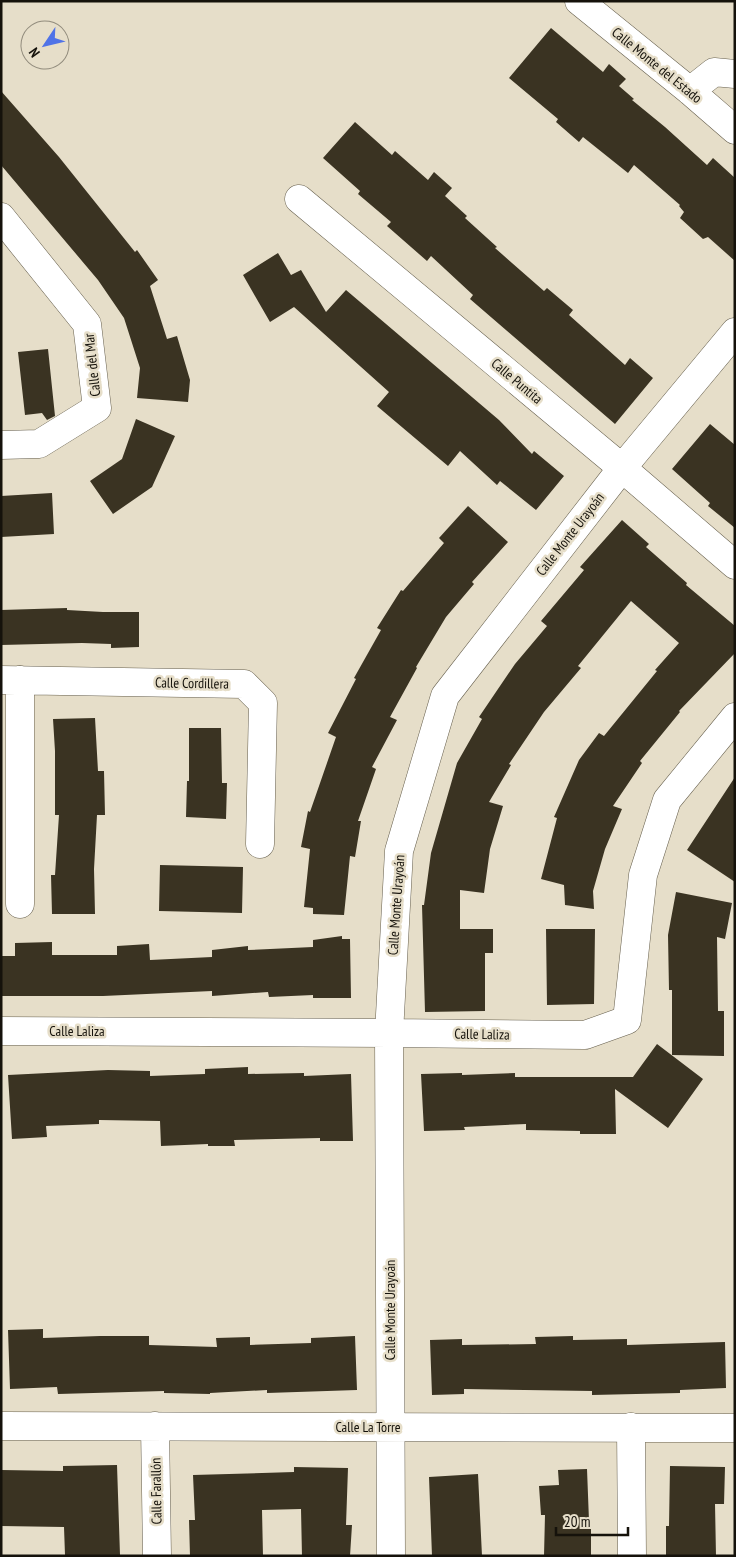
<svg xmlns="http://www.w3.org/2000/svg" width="736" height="1557" font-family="'PT Sans Narrow',sans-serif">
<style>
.building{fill:#3a3322}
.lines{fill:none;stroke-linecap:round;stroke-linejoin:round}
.minor-casing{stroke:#665f4d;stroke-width:29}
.minor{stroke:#fff;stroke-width:28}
.labels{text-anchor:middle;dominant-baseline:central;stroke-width:5;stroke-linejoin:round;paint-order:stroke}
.street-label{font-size:14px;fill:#15120b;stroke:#e6dec9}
</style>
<rect width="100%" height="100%" fill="#e6dec9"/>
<path class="building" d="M551,28L603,72L609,64L626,79L619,86L634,99L632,100L665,127L707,165L713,158L735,178V261L708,237L703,239L680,218L684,212L679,206L680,205L634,165L628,173L583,137L579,142L556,122L558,119L509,78Z
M1,91L59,157L135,252L137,250L158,280L150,286L167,339L177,336L190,380L188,402L137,398L140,368L124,318L98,280L1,165Z
M355,122L392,155L395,151L428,180L434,172L452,188L445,196L467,216L465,218L497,247L495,248L544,291L547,288L573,310L569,315L625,365L630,358L653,378L615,424L470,299L473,295L431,256L427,261L387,226L391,222L358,194L360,191L323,158Z
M278,253L291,275L301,270L326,312L346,290L499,420L532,454L534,451L564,476L536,510L500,481L497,485L460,451L448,466L377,406L389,392L294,307L270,322L243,275Z
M48,349L55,416L47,420L42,413L25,415L18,352Z
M136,419L175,436L152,487L113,514L90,481L122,459Z
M710,424L735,445V528L708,506L710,503L672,469Z
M52,493L54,534L1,537V496Z
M468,506L508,542L472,582L474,584L446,617L416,667L417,668L390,717L397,720L372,767L376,769L358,821H361L355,857L350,856L344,915L313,914V908L304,907L310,849L301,847L308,811L310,812L336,737L328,733L356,679L354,678L381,630L377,628L401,590L403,591L444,543L439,538Z
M622,520L649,544L646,547L687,583L686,585L735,626V653L679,711L680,712L640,761L642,763L613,806L622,809L605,849L593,891L594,909L565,905L564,885L541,879L557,818L554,817L579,760L599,733L604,736L657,671L655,670L679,643L631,601L578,666L581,668L544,712L509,764L511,765L489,802L503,806L490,849L484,893L460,890V929H493V953H485V1011L425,1012L422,905H424L431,853L457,763L482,719L479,717L515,664L547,626L541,621L584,570L580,567Z
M67,608V610L103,612H139V647L111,648V644L82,643L1,645V610Z
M95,718L98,771H104L105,815H97L94,869L95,914H52L51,875H55L59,815H55V751L53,719Z
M189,728H221L222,783H227L226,819L186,817L187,781H189Z
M735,777V882L687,850Z
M160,865L243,867L242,913L159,911Z
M676,892L732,903L725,939L717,937L718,1011H724V1056L672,1055V990H669L668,935Z
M546,929H595L594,1004L547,1005Z
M342,936V939H350L351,998H313V995L269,997L268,992L212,996V991L103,996H1V956H15V943L52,942V955H117V946L149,944L150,960L212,957V950L248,946V950L313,947V940Z
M657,1044L703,1079L668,1128L615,1089L616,1134H580V1131L526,1130V1124L464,1127L465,1130L424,1131L421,1074L462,1073V1075L515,1073V1077H633Z
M248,1067V1074L304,1073V1076L351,1074L353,1141H320V1138L234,1140L235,1146H208V1144L161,1146L160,1121L99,1120V1124L46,1126L47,1137L12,1139L8,1075L108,1070L150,1071V1076L205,1074V1069Z
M43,1329V1338L100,1336H149V1345L217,1347L216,1338L250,1337V1345L311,1343V1338L355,1336L357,1390L267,1393V1390L210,1393V1394L164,1393V1391L58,1394L57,1387L10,1389L8,1330Z
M573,1336V1340L627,1339V1345L725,1342L726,1388L680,1390V1393L592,1395V1391L464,1389V1394L432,1395L430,1340L462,1339V1345L536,1344L535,1337Z
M117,1465L120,1555H65L64,1527L1,1526V1470L63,1471V1466Z
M670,1466L725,1467L724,1504H715L716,1556H666V1526H669Z
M294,1467L348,1468L346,1525H352L350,1556H302L301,1509L262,1510L263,1556H190L189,1520H195L193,1475L294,1472Z
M587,1469L589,1521H591V1556H544L545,1515H541L539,1486L559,1485L558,1470Z
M478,1474L482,1556H432L429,1477Z"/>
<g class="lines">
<g class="minor-casing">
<path id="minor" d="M579,1L690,91L735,130
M690,91L714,72L735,74
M299,199L622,468L735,565
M1,217L87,324L97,408L39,444L1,445
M1,680L244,684L263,703L260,844
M20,680V904
M1,1031L389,1033L585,1035L627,1020L643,875L667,800L735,717
M1,1426L735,1428
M155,1426L157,1556
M631,1427L632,1556
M391,1556L389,1033L399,851L445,696L622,468L735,332"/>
</g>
<use href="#minor" class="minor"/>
</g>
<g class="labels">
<g class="street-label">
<text transform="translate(657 65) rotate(39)">Calle Monte del Estado</text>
<text transform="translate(92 365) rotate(-96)">Calle del Mar</text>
<text transform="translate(517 381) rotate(40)">Calle Puntita</text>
<text transform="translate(570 534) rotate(-52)">Calle Monte Urayoán</text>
<text transform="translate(192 683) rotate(1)">Calle Cordillera</text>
<text transform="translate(396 905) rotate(-86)">Calle Monte Urayoán</text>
<text x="77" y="1031">Calle Laliza</text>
<text transform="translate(482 1034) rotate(1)">Calle Laliza</text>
<text transform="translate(390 1310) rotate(-90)">Calle Monte Urayoán</text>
<text x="368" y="1427">Calle La Torre</text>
<text transform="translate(156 1491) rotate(-91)">Calle Farallón</text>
</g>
</g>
<rect width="736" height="1557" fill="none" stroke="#15120b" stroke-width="5"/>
<g transform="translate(45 45) rotate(235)"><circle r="24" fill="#e6dec9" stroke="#928c7d"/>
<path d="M0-4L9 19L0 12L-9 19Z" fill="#5073e7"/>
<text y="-8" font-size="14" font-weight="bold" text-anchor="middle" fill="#15120b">N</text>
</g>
<path d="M556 1527v8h72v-8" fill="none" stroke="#15120b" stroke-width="2.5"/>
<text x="564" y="1527" font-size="15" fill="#15120b" stroke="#e6dec9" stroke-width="4" paint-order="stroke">20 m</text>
</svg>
